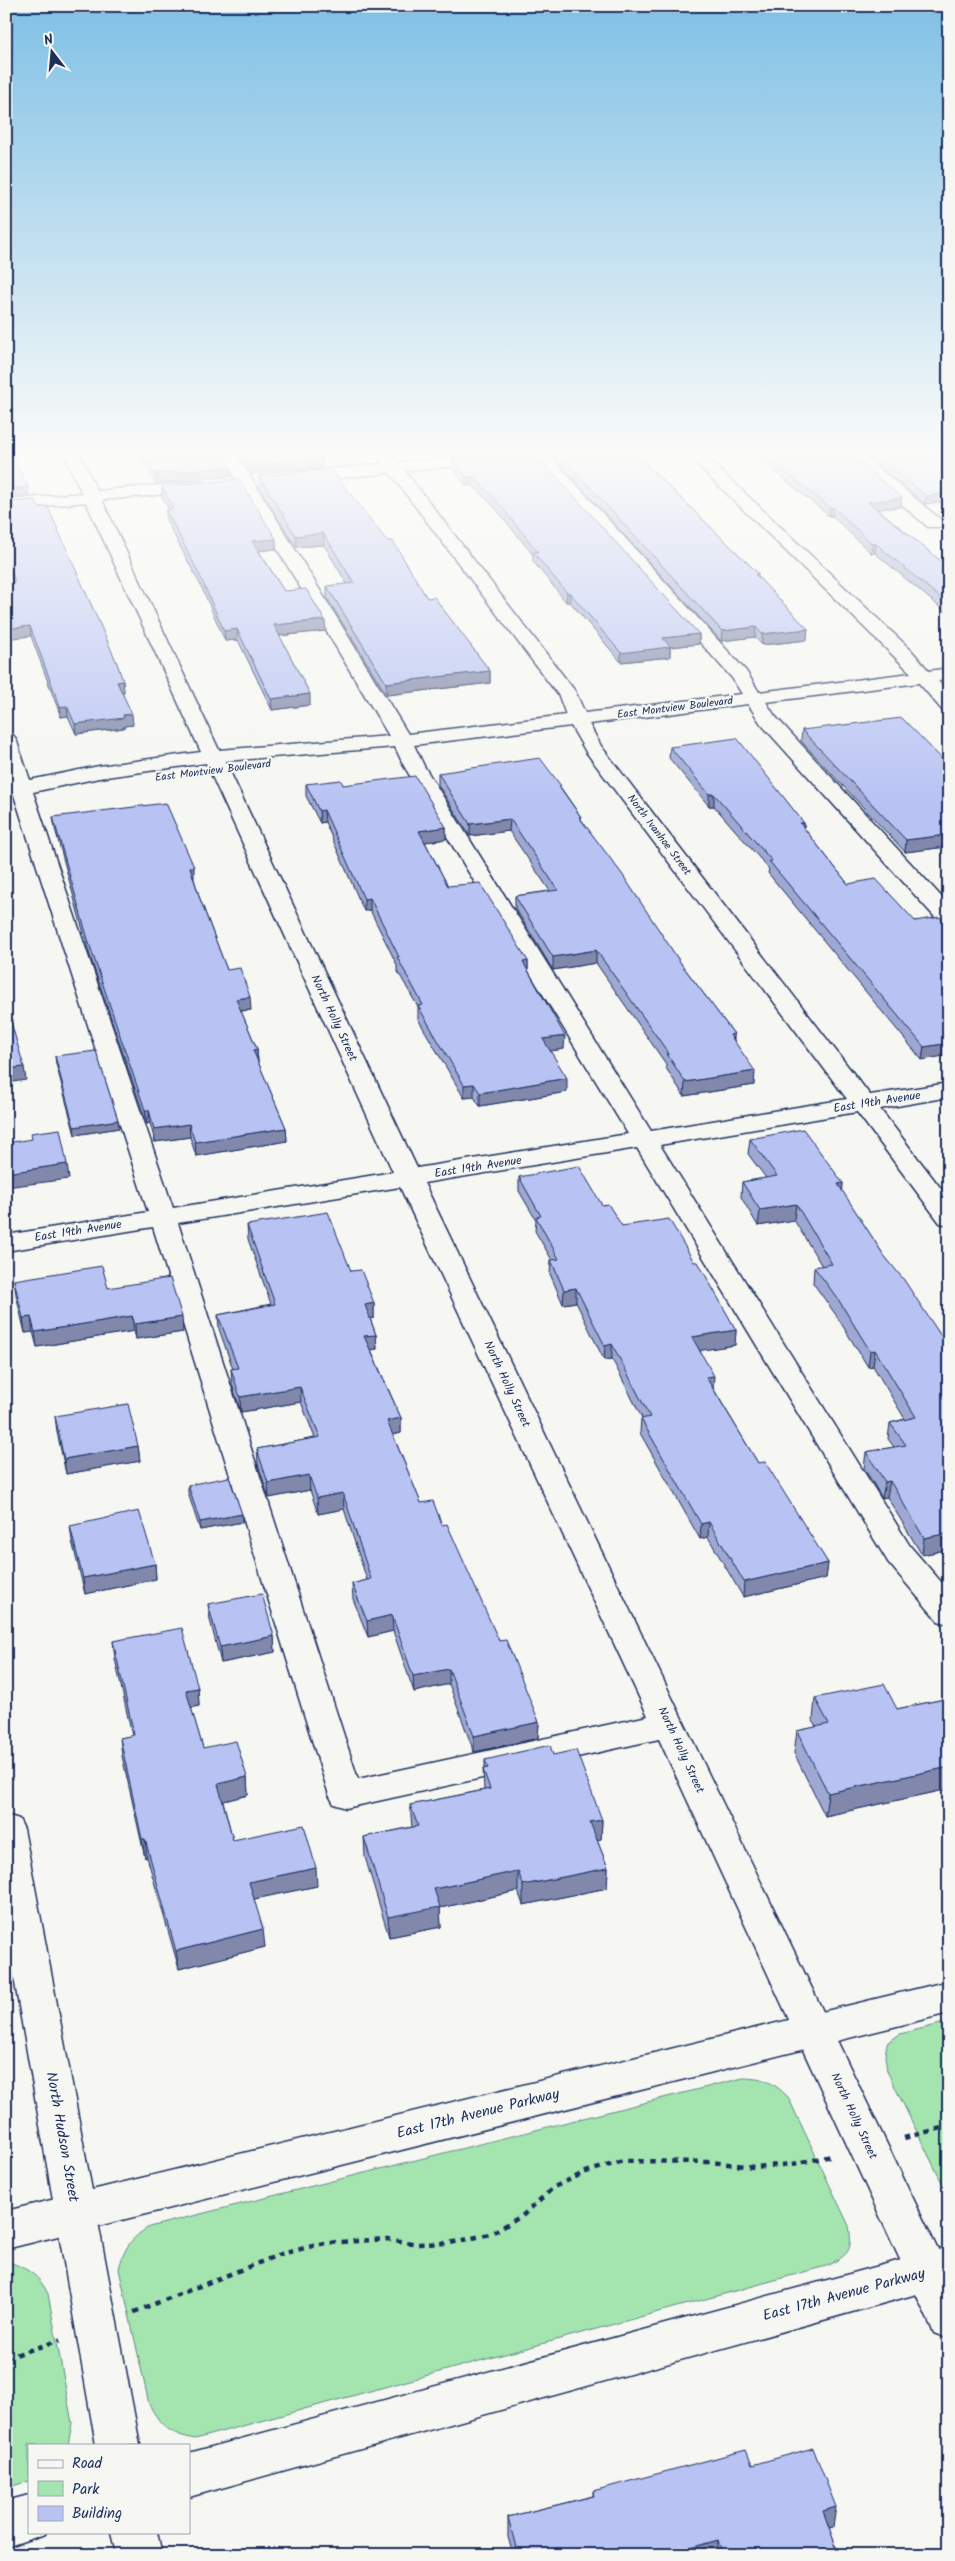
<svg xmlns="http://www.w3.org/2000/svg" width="955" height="2561" font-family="Kalam,sans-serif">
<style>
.green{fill:#a4e5af;stroke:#608a86}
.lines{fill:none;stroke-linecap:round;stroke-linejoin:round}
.minor-casing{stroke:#1b2f5e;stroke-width:3}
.major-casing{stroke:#1b2f5e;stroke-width:3}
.path{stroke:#1b2f5e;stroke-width:4.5;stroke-dasharray:5.5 5.5;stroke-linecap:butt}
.minor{fill:#f6f6f2;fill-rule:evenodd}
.major{fill:#f6f6f2;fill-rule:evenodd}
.wall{fill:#9ea8d2;stroke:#1b2f5e}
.shaded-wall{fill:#8188ab;stroke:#1b2f5e}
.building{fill:#b8c3f4;stroke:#1b2f5e}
.labels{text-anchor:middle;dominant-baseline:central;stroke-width:4.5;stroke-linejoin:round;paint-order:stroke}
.far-street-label{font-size:11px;fill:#1b2f5e;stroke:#f6f6f2}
.street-label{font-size:12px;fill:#1b2f5e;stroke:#f6f6f2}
.near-street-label{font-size:15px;fill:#1b2f5e;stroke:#f6f6f2}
</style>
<rect width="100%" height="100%" fill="#f6f6f2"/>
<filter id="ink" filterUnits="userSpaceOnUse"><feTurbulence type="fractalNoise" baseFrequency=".02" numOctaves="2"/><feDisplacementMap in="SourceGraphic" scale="10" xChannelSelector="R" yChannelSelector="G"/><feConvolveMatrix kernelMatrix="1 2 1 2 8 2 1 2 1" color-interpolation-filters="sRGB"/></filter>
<g filter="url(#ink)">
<path class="green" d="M949,2022V2197L887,2071L885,2056L887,2043L900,2034Z
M743,2078C765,2079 772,2081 788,2097L849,2226C853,2251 849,2255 826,2266L195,2439C170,2434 161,2427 149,2404L119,2269C124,2248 131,2238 149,2227Z
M12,2263C30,2270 40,2277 48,2294L72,2423L68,2445H29V2481L6,2488V2264Z"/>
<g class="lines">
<g class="minor-casing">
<path id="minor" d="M61,448H77L97,491L199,481L207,486L199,491L102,500L219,750L389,736L217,448H233L408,734L566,715L559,696L390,473L296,482L288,477L296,472L383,464L371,448H387L398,462L496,455L498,458L496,461L490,463L405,471L575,691L585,713L742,694L732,678L526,448H543L746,671L759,692L911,673L680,448H697L911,650L929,671L949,668V680L938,681L949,694V712L942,710L919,683L766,702L775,716L949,905V926L941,924L761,724L748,704L589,724L601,746L870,1095L949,1083V1097L880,1109L949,1199V1225L940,1223L857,1112L660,1145L910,1546L949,1591V1624L938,1621L888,1562L637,1148L424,1183L949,2273V2339L934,2333L659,1739L346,1808L334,1804L329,1795L153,1227L6,1251V1235L148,1212L14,795L6,796V784L10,783L6,770V733L13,735L16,739L30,780L99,766L201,752L86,502L6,510V500L82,493ZM571,726L586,752L847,1099L651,1131L424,766L414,745ZM395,747L404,766L628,1134L417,1168L225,761ZM206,763L393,1172L173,1208L33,792L99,778ZM400,1187L648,1716L358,1779L178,1223Z
M836,448H854L940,519L942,523L940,527H928Z
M6,1815L19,1819L24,1829L140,2445H96L6,1932Z
M111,2532H157L162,2555H116Z"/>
</g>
<g class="major-casing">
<path id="major" d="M949,1981V2013L6,2249V2211Z
M949,2247V2285L189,2497V2453Z
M29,2495V2532H46L45,2534L6,2547V2501Z"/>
</g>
<path class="path" d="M904,2138L949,2126
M134,2312L281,2254L325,2243L388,2239L418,2244L450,2243L490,2234L522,2216L554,2187L586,2172L623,2161L711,2162L754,2167L793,2164L832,2156
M6,2358L60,2340"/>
<use href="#minor" class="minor"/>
<use href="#major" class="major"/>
</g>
<path class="wall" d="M133,448H220L231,467L232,476L156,484Z
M235,448H316L322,467L251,474Z
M436,448H507L443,455Z
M554,448L647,465L758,573V576L807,640L762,645L755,637L721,641L554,458Z
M746,448H844L901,507L878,509L942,562H949V615L875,553H871L832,516H829Z
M857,448H948L949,449V501L925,504Z
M452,459L699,634V644L670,647V657L621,662L570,602H566L533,561V555L496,509L472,485L466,486L452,467Z
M259,476L427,598L490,671V683L387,695L327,598V586L347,584L324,545L296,547L259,487Z
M162,486L276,539V549L259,551L284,591L326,631L279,636L310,705L272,710L238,640L225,641L201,586L166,520V510H169L162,496Z
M6,502L123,681L124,692H122L133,725L124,726V728L76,734L68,716L61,717L31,636L6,562Z
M802,730L949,766V850L946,847L905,852L801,741Z
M670,747L804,823V828L848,884L915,921L944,922L922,1060L768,873L769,869L714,806H709L669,758Z
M438,773L561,788L581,817V819L682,965L734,1034V1040L754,1085L684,1096L666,1068V1064L596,963L553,970L515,908V896L550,891L509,831L470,836L438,785Z
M306,784L343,785L446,827V839L425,842L448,886L528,961V970L564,1049L550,1051L567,1092L480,1106L474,1097L464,1098L418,1019V1007L397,970V965L370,910L364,911L325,822L320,823L306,796Z
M53,817L194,879L200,899L227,970L251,1010L241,1011L257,1049L258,1062L286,1128L287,1141L196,1156L190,1137L155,1142L150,1123L147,1124L90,956L55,829Z
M55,1056L118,1120L119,1128L75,1135L56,1064Z
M750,1139L843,1183L842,1191L883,1254L949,1348V1549L922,1555L887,1497L882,1498L864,1468L866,1452L894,1447L888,1439L890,1423L905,1419L873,1366L868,1367L836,1315L813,1283L814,1267L822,1266L794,1220L758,1226L741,1197L742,1182L766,1178L748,1154Z
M519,1177L602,1205L622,1226L694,1262L736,1330L735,1345L700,1350L713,1388L758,1463L828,1563L826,1578L743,1597L708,1537L700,1539L640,1433L641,1419L642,1418L612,1359L604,1360L576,1302L563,1304L550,1274L551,1260H552L535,1231L536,1220L519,1191Z
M247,1225L351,1271L374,1303V1318H370L376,1335L377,1349L371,1350L401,1418V1433L393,1435L421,1503L442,1525L539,1722L538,1738L474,1752L449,1684L414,1692L393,1631L368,1637L353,1599L352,1584L367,1580L344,1509L318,1514L310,1490L269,1498L258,1464L257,1449L315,1438L301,1402L241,1412L232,1384L231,1369H233L219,1329L218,1315L271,1304L248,1239Z
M14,1280L108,1288L183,1332L136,1339L134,1331L37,1347L33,1332L25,1333L16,1295Z
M55,1416L138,1446L140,1461L66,1474L57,1432Z
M188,1485L242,1514V1522L200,1530L188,1493Z
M70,1526L155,1564L156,1579L85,1594L72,1541Z
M208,1604L274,1636L275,1652L221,1663L210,1620Z
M113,1641L198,1688L199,1706L191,1708L203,1748L247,1777L248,1795L223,1801L233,1840L317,1886L254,1899L265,1947L179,1969L147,1857L145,1858L122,1756L120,1738L132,1736L115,1659Z
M815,1698L897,1709L949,1698V1789L825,1816L794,1753L797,1731L816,1727L813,1721Z
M553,1755L602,1820L601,1839L597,1840L608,1868L607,1888L523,1905L518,1891L440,1908L441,1927L389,1937L365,1857L364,1837L412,1827L410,1805L484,1790L483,1769L485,1768V1760Z
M752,2465L833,2527L829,2528L839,2555H513L508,2537V2517L593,2496V2491Z"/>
<path class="shaded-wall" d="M8,448H18L19,455L9,456Z
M443,448H507L443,455Z
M322,458V467L251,474L250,465Z
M640,459H647V468Z
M231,467L232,476L156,484L155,474Z
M472,476V485L466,486V477Z
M28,487L29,496L6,499V489Z
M949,493V501L925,504L926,496Z
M902,498L901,507L868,510V502Z
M833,507L832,516H829L830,508Z
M323,533L324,545L296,547V536Z
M276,539V549L253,551L252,541Z
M872,544H876L875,553H871Z
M567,593H570V602H566Z
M325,620L326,631L274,636V625Z
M30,626L31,636L6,639V629Z
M756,627L755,637L721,641L722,631Z
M237,629L238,640L225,641L224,631Z
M808,629L807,640L762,645V634Z
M699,634V644L670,647V657L621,662V653L663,638Z
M490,671V683L387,695L386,683Z
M123,681L124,692H118L117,682Z
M310,694V705L272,710L271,699Z
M67,706L68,716L61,717L60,707Z
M132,714L133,725L124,726V728L76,734L75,724Z
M709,794H714V806H709Z
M324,810L325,822L320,823L319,811Z
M510,819L509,831L470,836V824Z
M800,823H804L803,835Z
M446,827V839L419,843V831Z
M947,835L946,847L905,852L906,840Z
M190,867H194V879L191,880Z
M370,898V910L364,911V899Z
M596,950V963L553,970V957Z
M528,961V974L523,962Z
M250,997L251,1010L237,1011L236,999Z
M734,1034L733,1048L730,1035Z
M565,1036L564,1049L543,1052V1039Z
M949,1043V1055L922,1060L924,1047Z
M257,1049L258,1062L253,1050Z
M24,1067L26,1080L6,1083V1069Z
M755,1071L754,1085L684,1096L685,1082Z
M567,1078V1092L480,1106V1093Z
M474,1084V1097L464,1098V1085Z
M145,1110H149L150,1123L147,1124Z
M118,1120L119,1128L75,1135L74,1127Z
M189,1124L190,1137L155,1142L154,1129Z
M286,1128L287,1141L196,1156L195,1142Z
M67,1164L69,1179L6,1187V1173Z
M843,1183L842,1199L838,1184Z
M796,1204L794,1220L758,1226L760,1210Z
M576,1288V1302L563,1304L564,1290Z
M374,1303V1318L366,1319L365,1305Z
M132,1316L134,1331L37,1347L35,1332Z
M31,1317L33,1332L25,1333L23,1318Z
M182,1317L183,1332L136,1339L135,1324Z
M736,1330L735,1345L691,1352L692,1337Z
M376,1335L377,1349L365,1351L364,1336Z
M612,1344V1359L604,1360L605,1346Z
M875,1350L873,1366L868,1367L870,1351Z
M714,1376L713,1391L706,1377Z
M300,1387L301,1402L241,1412L240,1397Z
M401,1418V1433L388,1436L387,1421Z
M138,1446L140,1461L66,1474L64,1459Z
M309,1475L310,1490L269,1498L268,1483Z
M890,1481L887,1497L882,1498L885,1482Z
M343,1493L344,1509L318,1514L317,1498Z
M242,1514V1522L200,1530V1522Z
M709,1522L708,1537L700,1539L701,1524Z
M949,1533V1549L922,1555L924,1538Z
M828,1563L826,1578L743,1597L744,1582Z
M155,1564L156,1579L85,1594L83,1578Z
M392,1615L393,1631L368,1637L367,1621Z
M274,1636L275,1652L221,1663L220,1647Z
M449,1669V1684L414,1692L413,1676Z
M198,1688L199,1706L188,1708L186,1690Z
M539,1722L538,1738L474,1752V1736Z
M949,1767V1789L825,1816L828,1793Z
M247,1777L248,1795L220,1802L218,1784Z
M602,1820L601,1839L590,1842V1822Z
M142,1839H145L147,1857L145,1858Z
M316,1868L317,1886L250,1900L249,1882Z
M608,1868L607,1888L523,1905V1885Z
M518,1871V1891L440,1908L441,1927L389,1937L388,1917L434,1889Z
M263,1929L265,1947L179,1969L176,1951Z
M836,2507L833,2527L820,2530L823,2511Z
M718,2540L716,2555H665Z"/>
<path class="building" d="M6,448H8L28,487L6,489Z
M138,448H220L231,467L155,474Z
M240,448H316L322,458L250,465Z
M554,448H636L647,459H640L758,573L755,574L808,629L762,634L756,627L722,631Z
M757,448H844L902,498L868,502L942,562L948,561L949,562V605L876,544H872L833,507L830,508Z
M868,448H948L949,449V493L926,496Z
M533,451L699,634L663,638L670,647L621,653L570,593H567L533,552H538L496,500L472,476L466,477L452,459Z
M331,469L387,541H393L427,598L434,597L490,671L386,683L327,586L354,583L323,533L296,536L259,476Z
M239,479L276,539L252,541L284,591L306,589L325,620L274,625L310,694L271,699L237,629L224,631L200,576L166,510L173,509L162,486Z
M35,500L39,508L48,507L117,663L123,681L117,682L132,714L123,715L124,718L75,724L67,706L60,707L30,626L6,629V583L15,582L6,556V502Z
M902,718L949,766V836L947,835L906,840L802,730Z
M737,738L804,823H800L848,884L876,879L915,921L940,917L944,922L949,921V1043L924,1047L769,861H772L714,794H709L670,747Z
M540,758L561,786H559L581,817H579L622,874L682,965L734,1034L730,1035L755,1071L685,1082L667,1054H669L596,950L553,957L515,896L558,890L510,819L470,824L438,773Z
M415,776L446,827L419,831L448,886L480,883L528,961L523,962L565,1036L543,1039L567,1078L480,1093L474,1084L464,1085L418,1006L423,1005L397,957H399L370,898L364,899L324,810L319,811L306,784L341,780L343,785Z
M166,803L194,867H190L200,899L227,970L240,968L250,997L236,999L257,1049L253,1050L286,1128L195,1142L189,1124L154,1129L149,1110H145L89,943L53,817Z
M6,1005L24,1067L6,1069Z
M96,1051L118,1120L74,1127L55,1056Z
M60,1129L67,1164L6,1173V1143L32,1139L31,1133Z
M803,1129L843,1183L838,1184L883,1254L904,1280L949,1348V1533L924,1538L890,1481L885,1482L866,1452L906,1445L890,1423L916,1417L875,1350L870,1351L838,1299L814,1267L832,1264L796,1204L760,1210L742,1182L777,1176L750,1139Z
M579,1166L602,1205L608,1204L622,1226L669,1219L694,1262H698L736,1330L692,1337L714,1376L706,1377L758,1463L765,1462L828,1563L744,1582L709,1522L701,1524L641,1419L650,1417L612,1344L605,1346L576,1288L564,1290L551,1260L559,1259L536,1217L541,1216L519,1177Z
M328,1212L351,1271L361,1270L374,1303L365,1305L376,1335L364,1336L401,1418L387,1421L421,1503L433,1501L442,1525L447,1524L499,1641L506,1640L539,1722L474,1736L449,1669L413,1676L392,1615L367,1621L352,1584L371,1579L343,1493L317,1498L309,1475L268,1483L257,1449L320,1437L300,1387L240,1397L231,1369L238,1368L218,1315L275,1304L247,1225Z
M102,1266L108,1288L170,1278L182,1317L135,1324L132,1316L35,1332L31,1317L23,1318L14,1280Z
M128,1404L138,1446L64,1459L55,1416Z
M229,1477L242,1514L200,1522L188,1485Z
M139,1511L155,1564L83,1578L70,1526Z
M262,1594L274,1636L220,1647L208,1604Z
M182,1628L198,1688L186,1690L203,1748L236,1741L247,1777L218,1784L233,1840L304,1825L316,1868L249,1882L263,1929L176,1951L145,1839H142L120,1738L134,1735L113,1641Z
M884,1684L897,1709L949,1698V1767L828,1793L797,1731L829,1724L815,1698Z
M550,1745L553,1755L576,1750L602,1820L590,1822L608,1868L523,1885L518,1871L434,1889L440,1907L388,1917L364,1837L418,1826L410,1805L490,1789L483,1769L488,1768L485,1760Z
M813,2448L836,2507L823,2511L839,2555H723L718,2540L665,2555H518L508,2517L594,2496L593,2491L746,2450L752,2465Z"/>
</g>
<linearGradient id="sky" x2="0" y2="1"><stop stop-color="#7fc0e5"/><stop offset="0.56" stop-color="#fbfbf9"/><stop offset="1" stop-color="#fbfbf9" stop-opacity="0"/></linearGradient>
<rect width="955" height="807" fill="url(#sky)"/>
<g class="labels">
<g class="far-street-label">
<text transform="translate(675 708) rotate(-7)">East Montview Boulevard</text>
<text transform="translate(213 771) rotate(-7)">East Montview Boulevard</text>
<text transform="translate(659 835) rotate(53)">North Ivanhoe Street</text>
</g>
<g class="street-label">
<text transform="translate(334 1018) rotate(65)">North Holly Street</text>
<text transform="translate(877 1102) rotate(-9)">East 19th Avenue</text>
<text transform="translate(478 1167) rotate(-9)">East 19th Avenue</text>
<text transform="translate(78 1231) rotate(-9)">East 19th Avenue</text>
<text transform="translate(507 1384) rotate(65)">North Holly Street</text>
<text transform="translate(681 1750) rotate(65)">North Holly Street</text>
<text transform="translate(854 2116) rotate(65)">North Holly Street</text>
</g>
<g class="near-street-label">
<text transform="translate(478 2114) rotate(-14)">East 17th Avenue Parkway</text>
<text transform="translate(62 2137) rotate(80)">North Hudson Street</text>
<text transform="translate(844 2295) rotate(-15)">East 17th Avenue Parkway</text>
</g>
</g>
<rect width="955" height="2561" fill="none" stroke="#f6f6f2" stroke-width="25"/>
<rect x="12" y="12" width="930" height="2536" fill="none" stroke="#1b2f5e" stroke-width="2" filter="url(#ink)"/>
<rect x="28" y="2444" width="162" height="90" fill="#f6f6f2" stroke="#9ea6b7"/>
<rect x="38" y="2460" width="25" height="8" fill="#f6f6f2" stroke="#9ea6b7"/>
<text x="72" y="2468" font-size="15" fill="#1b2f5e">Road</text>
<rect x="38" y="2481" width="25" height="15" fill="#a4e5af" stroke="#9ea6b7"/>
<text x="72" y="2494" font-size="15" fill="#1b2f5e">Park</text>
<rect x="38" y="2506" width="25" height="15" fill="#b8c3f4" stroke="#9ea6b7"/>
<text x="72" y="2518" font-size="15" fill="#1b2f5e">Building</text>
<g transform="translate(52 52) rotate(344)" stroke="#f6f6f2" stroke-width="4" paint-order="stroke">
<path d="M0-4L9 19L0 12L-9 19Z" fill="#1b2f5e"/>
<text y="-8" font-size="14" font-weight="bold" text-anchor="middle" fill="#1b2f5e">N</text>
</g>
</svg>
